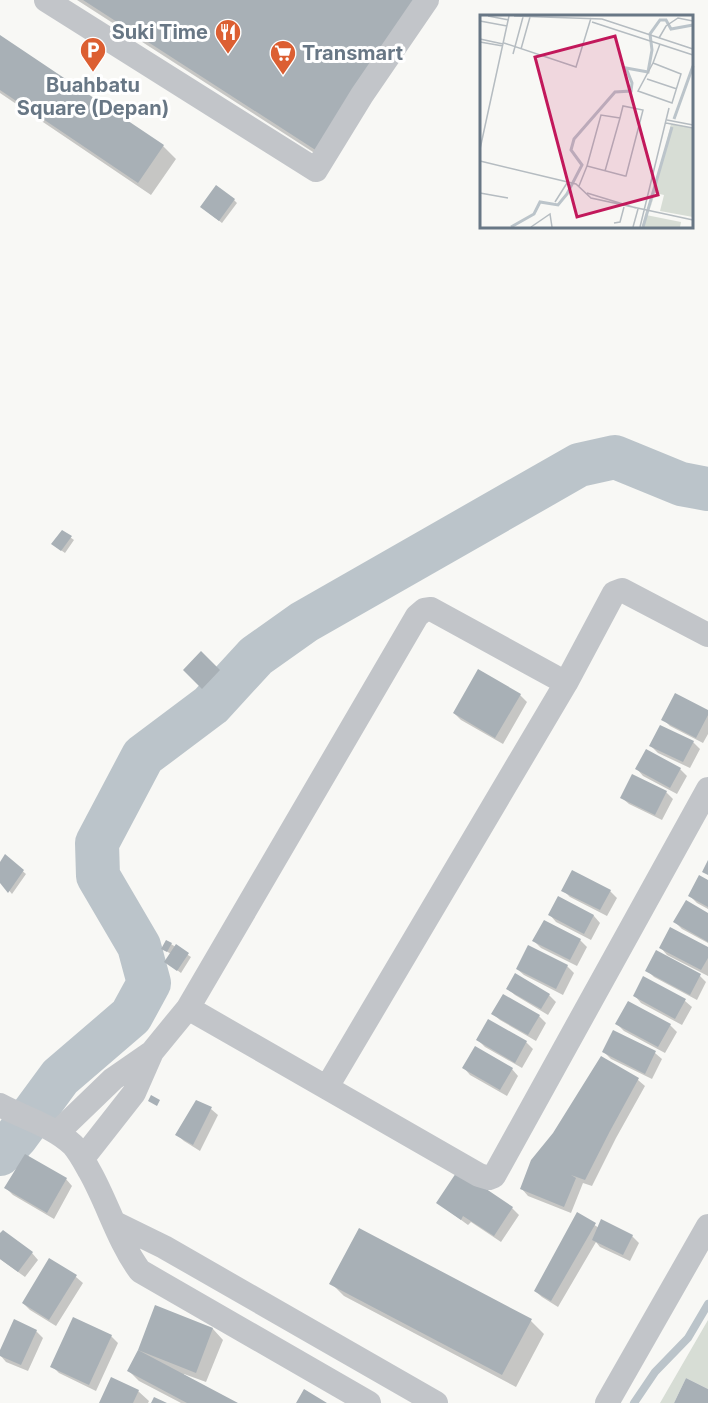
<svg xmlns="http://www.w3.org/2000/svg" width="708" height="1403" font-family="Inter,sans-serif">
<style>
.green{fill:#d7ddd5}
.shadow{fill:#0003}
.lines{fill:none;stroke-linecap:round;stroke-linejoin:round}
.stream{stroke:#bbc4ca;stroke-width:8}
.river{stroke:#bbc4ca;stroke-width:44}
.building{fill:#a8b0b6}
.minor{stroke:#c2c5c9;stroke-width:24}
.labels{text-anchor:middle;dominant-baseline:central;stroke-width:6;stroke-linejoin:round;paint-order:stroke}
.poi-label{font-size:20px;font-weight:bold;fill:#687785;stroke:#fff;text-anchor:end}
.inset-river{fill:none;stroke:#bbc4ca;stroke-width:3}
.inset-road{fill:none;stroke:#b5bcc1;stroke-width:1.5}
.view{fill:#c2185b;fill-opacity:0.15;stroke:#c2185b;stroke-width:3}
.inset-edge{fill:none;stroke:#687785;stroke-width:3}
</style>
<rect width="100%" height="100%" fill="#f8f8f5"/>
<path class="green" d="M708,1320V1389L686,1378L674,1403H660Z"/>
<path class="shadow" d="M77,0H437L330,163Z
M0,37L163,146L176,159L151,195L0,93Z
M234,200L237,203L222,223L205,210Z
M63,532L74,540L65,553L55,546Z
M201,653L225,677L210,694L185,670Z
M479,671L520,695L527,702L503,744L461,720L454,713Z
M708,712V734L703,743L670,726L663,719Z
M693,742L700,749L690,768L658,753L651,746Z
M637,769H680L687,776L677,794L643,776Z
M666,792L673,799L662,820L629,804L622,798Z
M5,856L26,874L12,894L0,880V865Z
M708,882V909L697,903L690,896Z
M563,890L610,891L617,898L607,916L570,897Z
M559,898L594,916L600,923L591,940L556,922L550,915Z
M708,914V943L682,929L675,922Z
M580,940L587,947L577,966L541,948L534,941Z
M171,944L191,957L181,973L166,962L171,954L163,949Z
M529,947L567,966L574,973L563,995L524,975L517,969Z
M661,948L708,949V976L667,955Z
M647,970L700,976L706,982L697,1000L654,977Z
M516,976L549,995L556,1002L548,1015L515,995L508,989Z
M644,978L685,1001L692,1007L682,1025L641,1003L635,996Z
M493,1014L539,1016L546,1023L536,1041L500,1020Z
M617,1024L670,1025L677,1032L665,1053L624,1031Z
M478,1040L526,1042L533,1049L522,1068L485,1047Z
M604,1052L655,1053L662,1059L652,1079L611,1059Z
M601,1058L638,1080L645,1086L616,1138L592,1186L583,1183L571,1213L528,1196L522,1189Z
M464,1068L512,1069L518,1076L507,1096L470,1075Z
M211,1109L218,1115L200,1151L184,1141L177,1135Z
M459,1172L512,1208L519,1215L501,1242L471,1222L468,1225L438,1203Z
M66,1179L72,1186L54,1219L13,1195L6,1188Z
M578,1214L599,1228L632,1236L639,1243L630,1261L600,1247L596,1242L558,1307L542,1297L535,1291Z
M359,1230L531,1321L544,1334L516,1387L344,1296L331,1283Z
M0,1236L32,1253L38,1260L25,1277L0,1259Z
M50,1260L76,1277L83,1283L56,1326L30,1310L23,1303Z
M156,1307L213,1329L223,1340L206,1382L184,1374L183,1376L235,1403H181L139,1381L129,1371L139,1351Z
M36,1331L43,1338L28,1371L6,1362L0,1355Z
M111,1336L118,1343L96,1391L59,1373L52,1366Z
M138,1391L149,1401L148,1403H100Z"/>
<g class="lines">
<path class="stream" d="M634,1403L655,1372L688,1338L708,1304"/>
<path class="river" d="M0,1154L16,1137L60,1077L131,1016L149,983L139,946L98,876L97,843L143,756L211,705L256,656L304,622L579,465L615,457L681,484L708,489"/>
</g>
<path class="building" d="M83,0H415L317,151Z
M0,35L164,145L138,183L0,90Z
M216,185L235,199L219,221L200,207Z
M62,530L72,536L61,551L51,544Z
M201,651L220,670L202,689L183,670Z
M478,669L521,694L495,738L453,713Z
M675,693L708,710V715L696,738L661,720Z
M660,725L694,741L683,762L649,746Z
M646,749L681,768L670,788L635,769Z
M632,774L667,791L655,815L620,798Z
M5,854L24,870L8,893L0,883V862Z
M708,860V875L702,872Z
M572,870L611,890L600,910L561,891Z
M699,875L708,880V907L688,896Z
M558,896L594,915L584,934L548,915Z
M686,900L708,913V942L673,922Z
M544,920L581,939L570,960L532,941Z
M670,927L708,947V958L701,970L659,948Z
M166,940L172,943L167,952L161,949Z
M176,944L189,953L177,971L164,962Z
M528,945L568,965L556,989L516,969Z
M656,950L701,974L690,995L645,971Z
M515,973L550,994L541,1009L506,989Z
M643,976L686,999L675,1019L633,996Z
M503,994L540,1015L528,1035L491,1014Z
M628,1001L671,1024L658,1047L615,1024Z
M488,1019L527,1041L515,1063L476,1040Z
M613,1030L656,1051L645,1074L602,1052Z
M475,1046L513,1068L500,1090L462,1068Z
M601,1056L639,1078L610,1131L585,1180L571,1175L576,1178L564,1207L520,1189L531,1160L553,1133Z
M151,1095L160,1100L157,1106L148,1101Z
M196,1100L212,1107L193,1145L175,1135Z
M25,1154L67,1178L47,1213L4,1188Z
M458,1170L513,1207L494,1236L463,1216L461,1220L436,1203Z
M577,1212L596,1223L551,1301L534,1291Z
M601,1219L633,1235L623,1255L592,1240Z
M359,1228L532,1319L502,1375L329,1284Z
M3,1230L33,1252L18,1272L0,1259V1233Z
M49,1258L77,1275L49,1320L22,1303Z
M155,1305L213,1328L196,1373L138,1350L238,1403H187L127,1371L138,1350Z
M73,1317L112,1335L89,1385L50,1367Z
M14,1319L37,1330L21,1365L0,1356V1350Z
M111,1377L139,1390L133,1403H99Z
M686,1378L708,1389V1403H674Z
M304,1389L327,1403H296Z
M154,1397L167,1403H151Z"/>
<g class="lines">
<path class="minor" d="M46,0L316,170L362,95L427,0
M566,683L431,609L424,610L417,616L188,1008L479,1175L489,1178L494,1176L708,789
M327,1087L566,683L614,593L622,590L708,635
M0,1105C24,1118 53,1126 73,1145C80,1153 85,1163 90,1172C108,1204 118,1241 140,1271L369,1403
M57,1133L113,1079L152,1052
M83,1158L134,1093L152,1052L188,1008
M115,1223L164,1247L436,1403
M607,1403L708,1226"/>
</g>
<defs>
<g id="restaurant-pin" transform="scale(1.35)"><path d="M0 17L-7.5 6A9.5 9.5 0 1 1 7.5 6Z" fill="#dc5f32" stroke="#fff"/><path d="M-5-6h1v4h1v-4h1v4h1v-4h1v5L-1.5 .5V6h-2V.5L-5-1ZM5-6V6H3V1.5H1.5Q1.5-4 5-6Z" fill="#fff"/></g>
<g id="parking-pin" transform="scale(1.35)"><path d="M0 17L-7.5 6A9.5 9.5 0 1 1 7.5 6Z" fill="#dc5f32" stroke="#fff"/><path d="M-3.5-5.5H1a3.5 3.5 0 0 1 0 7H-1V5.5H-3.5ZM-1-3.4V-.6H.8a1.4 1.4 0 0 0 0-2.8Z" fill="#fff"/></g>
<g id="supermarket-pin" transform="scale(1.35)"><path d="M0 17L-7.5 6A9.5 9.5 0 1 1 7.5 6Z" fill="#dc5f32" stroke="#fff"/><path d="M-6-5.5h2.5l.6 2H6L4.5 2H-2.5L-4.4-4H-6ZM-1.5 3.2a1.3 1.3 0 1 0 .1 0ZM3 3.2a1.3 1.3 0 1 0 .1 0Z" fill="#fff"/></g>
</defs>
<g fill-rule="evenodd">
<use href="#restaurant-pin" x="228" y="32"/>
<use href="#parking-pin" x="93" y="50"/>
<use href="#supermarket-pin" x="283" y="53"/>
</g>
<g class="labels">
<g class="poi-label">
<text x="208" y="32">Suki Time</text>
<text x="302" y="53" text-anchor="start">Transmart</text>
<text x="93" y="85" text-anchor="middle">Buahbatu<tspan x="93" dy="23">Square (Depan)</tspan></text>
</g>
</g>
<g transform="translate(480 15)">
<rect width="213" height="213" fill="#f8f8f5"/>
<path d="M191,109L213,113V202L180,196L184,180L175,178L170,194ZM166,200L201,207L200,212H163Z" fill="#d7ddd5"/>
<path class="inset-river" d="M194,104L213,51M31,212L54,199L60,187L78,190L87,179L102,150L91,135L94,124L135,77L151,76L152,68L146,53L168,57L172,35L170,19L180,5H186L191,14L213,10M163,212L192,112"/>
<path class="inset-road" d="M8,1L29,5M34,1L122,4L213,34M0,6L27,11M112,7L213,40M179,23L186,11L198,3L213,6M0,24L23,29M0,27L23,31M24,28L96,52L111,3M41,34L50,2M33,39L43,2M173,48L201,59L192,88L158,76ZM173,48L180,29M167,64L197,74M187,105L213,110M186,108L213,113M0,134L29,1M0,146L96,169L111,183L213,205M125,156L140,103L143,91L163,95L146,161H145L107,151L121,100L140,103M99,171L107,151M0,178L28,183M107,178L156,193M75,187L87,168M134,208L140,207L144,192M51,212L70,199L72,212M153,212L158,194M160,212L189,93"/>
<path class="view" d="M135,21L178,180L97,202L55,42Z"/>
<rect width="213" height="213" class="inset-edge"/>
</g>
</svg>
